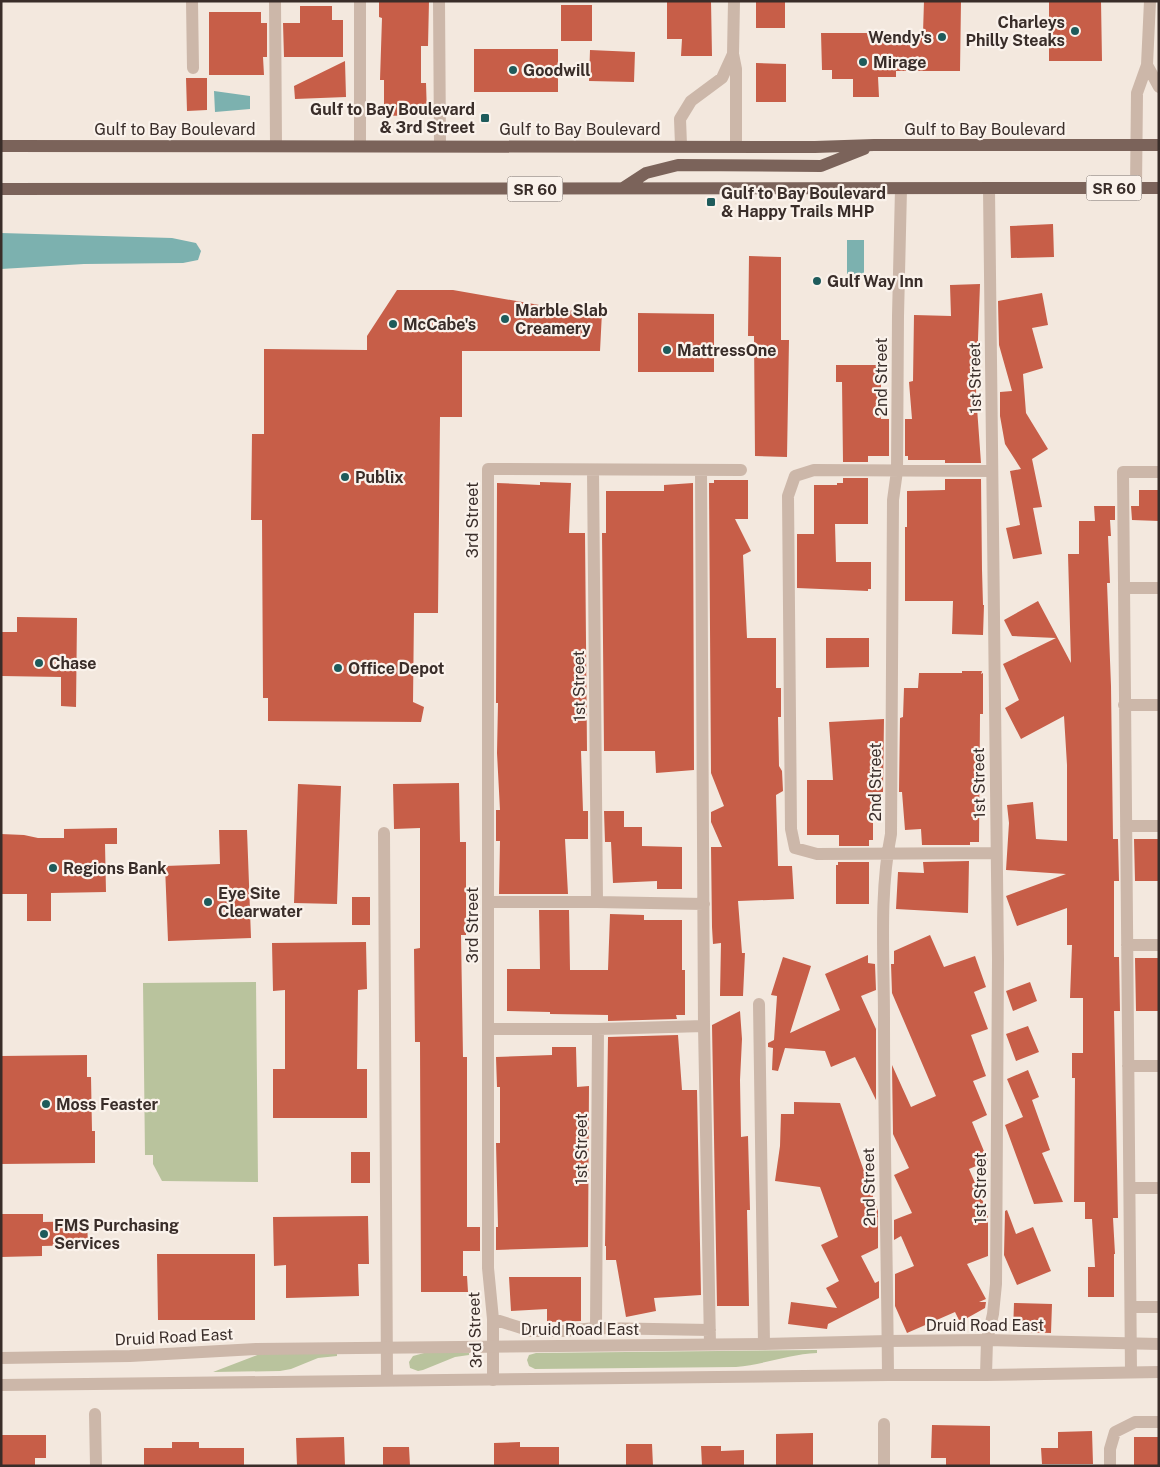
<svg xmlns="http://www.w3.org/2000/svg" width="1160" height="1467" font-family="'Public Sans',sans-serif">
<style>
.green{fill:#b9c39d}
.water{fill:#7cb1af}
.building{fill:#c75e48}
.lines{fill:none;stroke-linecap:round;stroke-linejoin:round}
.minor{stroke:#ccb7a9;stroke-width:12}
.tertiary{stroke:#ccb7a9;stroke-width:12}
.primary{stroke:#7b635a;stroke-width:12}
.poi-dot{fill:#1e5b5b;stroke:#faf2eb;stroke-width:2}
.labels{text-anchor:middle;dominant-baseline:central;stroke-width:4.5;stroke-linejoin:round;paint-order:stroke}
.shield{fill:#faf2eb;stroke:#736863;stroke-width:1}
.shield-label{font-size:15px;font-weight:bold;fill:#392d29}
.poi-label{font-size:16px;font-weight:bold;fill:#392d29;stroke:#faf2eb;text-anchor:start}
.street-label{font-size:16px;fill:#392d29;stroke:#faf2eb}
</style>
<rect width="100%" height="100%" fill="#f3e8de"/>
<path class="green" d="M256,982L258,1182L162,1181L153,1164V1155H145L143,983Z
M815,1350H817V1353C789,1354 763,1365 736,1367L535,1369L529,1366L527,1360L529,1355L536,1353Z
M337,1353V1356L318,1358L291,1369L280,1371L213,1372L260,1354Z
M424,1353H469V1355L455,1357L423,1370L418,1371L410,1368L409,1362L413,1356Z"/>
<path class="water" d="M214,91L250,96V109L215,112Z
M1,233L172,238L196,243L201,251L198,260L183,263L84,264L1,269Z
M847,240H864V274H847Z"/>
<path class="building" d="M379,1H429L428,46H421V83H426L427,115L384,116V80H380L382,18L379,17Z
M667,1H711L712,56H681L682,39H667Z
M756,1H785V28H756Z
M924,1H961L960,71H896V77H878L879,97H853V79H832V70H822L821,33H923Z
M1049,1H1101L1102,61H1049Z
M561,5H592V41H561Z
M300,6H332V20H343V57H284L283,23H300Z
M209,12H261V23H267V57H263L264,75H209Z
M474,49H558V92H474Z
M590,50L635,52L634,82L589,81Z
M345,61L346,97L295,99L294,86Z
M756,63L786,64V102H756Z
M186,78H207V110L187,111Z
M1053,224L1054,257L1011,258L1010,226Z
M749,256L781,257V340H789L787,457L755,456L754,336H748Z
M980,284L976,394L981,463H945V460H908V456H905V419H912L909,382L913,381L914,315L951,316L950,285Z
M397,290H453L579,312H602L600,351H462V417H440L438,613H414L413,702L424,707L421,722L268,721V698H263L262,520H251L252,434H264V349L367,350V336Z
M1042,293L1048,325L1032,328L1043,368L1023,374L1026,413L1048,449L1032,459L1042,507L1033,508L1042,554L1013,559L1006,528L1020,525L1010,471L1021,469L1005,444L1000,416V392L1012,391L999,345L998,301Z
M638,313L714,314V372H638Z
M836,365H881V419H889V456H868V462H843L842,382H836Z
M843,478H868V524H835L836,562H871V589H868V591L797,588V534H814V485H837V483H843Z
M945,479H981L982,570L983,605H984L983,635L952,634L953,601H905V527H907V491L945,490Z
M714,480H748V519H735L751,551L743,555L747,638H776V688H781V717H778L779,766L782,771L783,791L776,795L778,866H792L794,899L738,901L742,953H745L743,996H720L721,943L713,944L712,927L711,847H722L711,822V812L724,806L711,773L709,483H714Z
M540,482L571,483L569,533H585L587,751H581L583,811H588V839H565L568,894H499L500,841H496V810H500L497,753L498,703H496L497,483L540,485Z
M693,483L694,770L656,773L655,751H604L602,533H606V491H664V485Z
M1139,490H1159V521L1132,520L1131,506H1139Z
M1094,506H1115V520H1110L1111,536H1108L1110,583H1107L1111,686L1113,839H1118L1119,881H1114V957H1119L1120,1011H1114L1118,1218H1113L1115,1254H1114V1297H1088V1267H1095L1092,1219H1085V1202H1074L1075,1078H1072V1053H1083V998H1070L1072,945H1067V908L1017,926L1006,896L1066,874L1006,870L1009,823L1007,805L1033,802L1036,839L1067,841V765L1064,716L1021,739L1005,708L1019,700L1003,664L1056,638L1012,636L1004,620L1038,601L1071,663L1068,554H1079V521H1095Z
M17,617L77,618L76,707L61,706V677L2,676V632H17Z
M826,638H869V667L826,668Z
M962,671H982L981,674L983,673V714H980L979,842H970V845H922L921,829L905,830L902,792H899L900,718L903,717L904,688H918L919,673H962Z
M884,719L883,792H873V840H869V846H839V835H807V780H833L829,722Z
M459,783L460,842H466V935H461L463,1057H467V1227H480V1251H463V1276H467L468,1292H421L420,1042H415L414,949L420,948V828L394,829L393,784Z
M298,784L341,786L337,904L294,903Z
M604,811H624V827H642V846L682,847V889H657V881L613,883L611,842H605Z
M117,828V844H105L106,892L51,893V921H27V894H1V834L24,835L38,838H64V829Z
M219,830H247L251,938L168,941L165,866L220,864Z
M1134,839H1159V881H1135Z
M969,861L968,913L896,909L898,872L924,873L923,862Z
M838,862H869V904H836V865H838Z
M352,897H370V925H352Z
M539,910H569L570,970H608L610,914L644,915V920H682V970H685V1015H676L677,1019L608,1021V1015L550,1014V1012L507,1011V969H540Z
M930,935L944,967L975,956L986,987L974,992L988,1029L971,1035L986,1076L973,1081L987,1115L972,1122L988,1161L969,1169L988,1213V1256L967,1264L986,1299L979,1302H986L985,1308L960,1322L955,1312L907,1333L895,1306V1274L914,1266L901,1236L894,1240V1220L912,1213L894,1175L909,1168L893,1134L892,1065L911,1107L936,1096L892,993L891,964H894V951Z
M366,942L367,989L358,990L357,1069H367V1118H273V1069H285V990L273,991L272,943Z
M868,955V963L875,964L876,990L861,996L876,1029V1100L855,1057L831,1067L825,1051L785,1048L778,1071L772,1070L773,1048L768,1047V1043L774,1040L777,996L771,995L783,957L811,966L790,1033L840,1010L825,974Z
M1135,958H1159V1011H1136Z
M1030,982L1037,1001L1013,1011L1006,991Z
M740,1011L742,1039L740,1080L741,1137L748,1136L750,1210H747L749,1306H717L712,1025Z
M1028,1026L1039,1052L1016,1061L1006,1034Z
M678,1035L682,1090H697L701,1295L654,1298L656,1311L626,1317L616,1260H606V1246H605L608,1037Z
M552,1047H576L577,1087L589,1086L588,1247L496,1250V1227H498L496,1143H500V1087H497L496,1057L552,1055Z
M87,1055V1077H91L92,1131H95V1163L1,1164V1056Z
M1028,1070L1039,1097L1032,1100L1050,1150L1042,1153L1063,1202L1034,1204L1005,1125L1023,1117L1007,1079Z
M794,1102L840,1103L878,1211V1248L861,1256L875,1283L879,1281V1298L828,1324L827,1329L788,1324L791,1302L837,1308L826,1288L839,1281L821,1245L838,1237L820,1187L775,1181L780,1146L781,1114H794Z
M351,1152H370V1183H351Z
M1007,1210L1016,1234L1033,1227L1051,1271L1017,1285L1004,1255L1005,1211Z
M1,1214H43V1222L87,1221L88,1245L42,1246V1256L1,1257Z
M368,1216L369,1264H358L359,1296L286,1298V1265L274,1266L273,1217Z
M157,1254H255V1320H158Z
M509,1277H581V1321L547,1322V1309L511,1311Z
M1014,1303L1052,1304L1051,1333L1013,1332Z
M932,1425L990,1426V1466H946V1458H931Z
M1092,1431L1093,1464H1042L1041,1448H1058V1432Z
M813,1433V1466H776V1434Z
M1,1435H46V1458H35V1466H1Z
M344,1437L345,1466H297L296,1438Z
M1134,1437H1159V1466H1134Z
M172,1442H199V1448H244V1466H144V1448H172Z
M520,1442V1447H559V1466H494V1443Z
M626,1444H652L653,1466H626Z
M701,1446H721V1451L744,1450V1466H702Z
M383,1447H409L410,1466H383Z"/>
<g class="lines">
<path class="minor" d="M192,1L193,68
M275,1L276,145
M439,1L440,145
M734,1L733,54L736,69V146
M1147,65L1159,87
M360,145V1
M681,145L680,119L691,101L722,78L733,54
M1136,188L1137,93L1147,65L1150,1
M701,470L704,1026L710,1344
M593,471L597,902
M992,471L814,470L795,476L788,496L791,829L795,848L817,854L995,853
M1124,588H1159
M1124,705H1159
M1126,826H1159
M384,833L387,1380
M488,902H597L704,904
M1127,945H1159
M759,1004L764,1344
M488,1029H598L704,1026
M1128,1066H1159
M1130,1188H1159
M1131,1307H1159
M493,1319L531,1331H563L596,1328L710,1330
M596,1328L598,1029
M1131,1372L1123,472H1159
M888,1375C887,1256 884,1137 884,1019C884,958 879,894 891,834L893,500L897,471L898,316L901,189
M986,1375L987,1340L993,1314L996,1284L998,959L989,189
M493,1380V1319L488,1268V469L741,470
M95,1414L96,1466
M884,1424V1466
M1110,1466V1449L1115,1432L1135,1422H1159"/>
<path class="tertiary" d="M1,1358L130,1356L256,1349L764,1344L888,1341L987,1340L1159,1344
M1,1385L888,1375H986L1159,1372"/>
<path class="primary" d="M1,146L815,147L874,145H1159
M623,188L646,173L678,165L821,166L864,149
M1,189L1159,188"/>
</g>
<g class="poi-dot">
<circle cx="1075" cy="31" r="5"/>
<circle cx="942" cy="37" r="5"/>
<circle cx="863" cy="62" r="5"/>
<circle cx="513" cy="70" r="5"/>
<rect x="480" y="113" width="10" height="10" rx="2.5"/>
<rect x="706" y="197" width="10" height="10" rx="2.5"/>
<circle cx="817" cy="281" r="5"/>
<circle cx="505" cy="319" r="5"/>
<circle cx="393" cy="324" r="5"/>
<circle cx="667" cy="350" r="5"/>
<circle cx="345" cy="477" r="5"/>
<circle cx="39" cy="663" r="5"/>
<circle cx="338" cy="668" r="5"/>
<circle cx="53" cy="868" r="5"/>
<circle cx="208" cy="902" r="5"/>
<circle cx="46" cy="1104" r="5"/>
<circle cx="44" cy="1234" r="5"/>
</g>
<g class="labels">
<g class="shield">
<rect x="1086.5" y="175.5" width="55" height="25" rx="4"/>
<rect x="507.5" y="176.5" width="55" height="25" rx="4"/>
</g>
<g class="shield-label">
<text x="1114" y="188">SR 60</text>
<text x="535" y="189">SR 60</text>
</g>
<g class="poi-label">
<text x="1065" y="22" text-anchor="end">Charleys<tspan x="1065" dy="18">Philly Steaks</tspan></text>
<text x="932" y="37" text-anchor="end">Wendy's</text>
<text x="873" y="62">Mirage</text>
<text x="523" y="70">Goodwill</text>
<text x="475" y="109" text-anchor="end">Gulf to Bay Boulevard<tspan x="475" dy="18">&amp; 3rd Street</tspan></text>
<text x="721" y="193">Gulf to Bay Boulevard<tspan x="721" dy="18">&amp; Happy Trails MHP</tspan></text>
<text x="827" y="281">Gulf Way Inn</text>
<text x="515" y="310">Marble Slab<tspan x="515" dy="18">Creamery</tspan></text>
<text x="403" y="324">McCabe's</text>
<text x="677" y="350">MattressOne</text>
<text x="355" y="477">Publix</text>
<text x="49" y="663">Chase</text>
<text x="348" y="668">Office Depot</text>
<text x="63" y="868">Regions Bank</text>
<text x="218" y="893">Eye Site<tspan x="218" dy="18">Clearwater</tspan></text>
<text x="56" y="1104">Moss Feaster</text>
<text x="54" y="1225">FMS Purchasing<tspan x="54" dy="18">Services</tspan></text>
</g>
<g class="street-label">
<text x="175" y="129">Gulf to Bay Boulevard</text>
<text x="580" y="129">Gulf to Bay Boulevard</text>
<text x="985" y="129">Gulf to Bay Boulevard</text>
<text transform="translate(881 377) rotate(-90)">2nd Street</text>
<text transform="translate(975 378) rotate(-91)">1st Street</text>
<text transform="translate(472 520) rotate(-90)">3rd Street</text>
<text transform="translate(579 686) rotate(-91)">1st Street</text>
<text transform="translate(875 782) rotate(-90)">2nd Street</text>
<text transform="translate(979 783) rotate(-91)">1st Street</text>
<text transform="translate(472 925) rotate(-90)">3rd Street</text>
<text transform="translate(581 1149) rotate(-90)">1st Street</text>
<text transform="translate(869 1187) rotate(-91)">2nd Street</text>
<text transform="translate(980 1188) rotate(-90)">1st Street</text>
<text x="985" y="1325">Druid Road East</text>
<text x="580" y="1329">Druid Road East</text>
<text transform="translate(475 1330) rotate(-92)">3rd Street</text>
<text transform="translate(174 1337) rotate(-3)">Druid Road East</text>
</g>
</g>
<rect width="1160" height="1467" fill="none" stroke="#392d29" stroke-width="5"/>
</svg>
